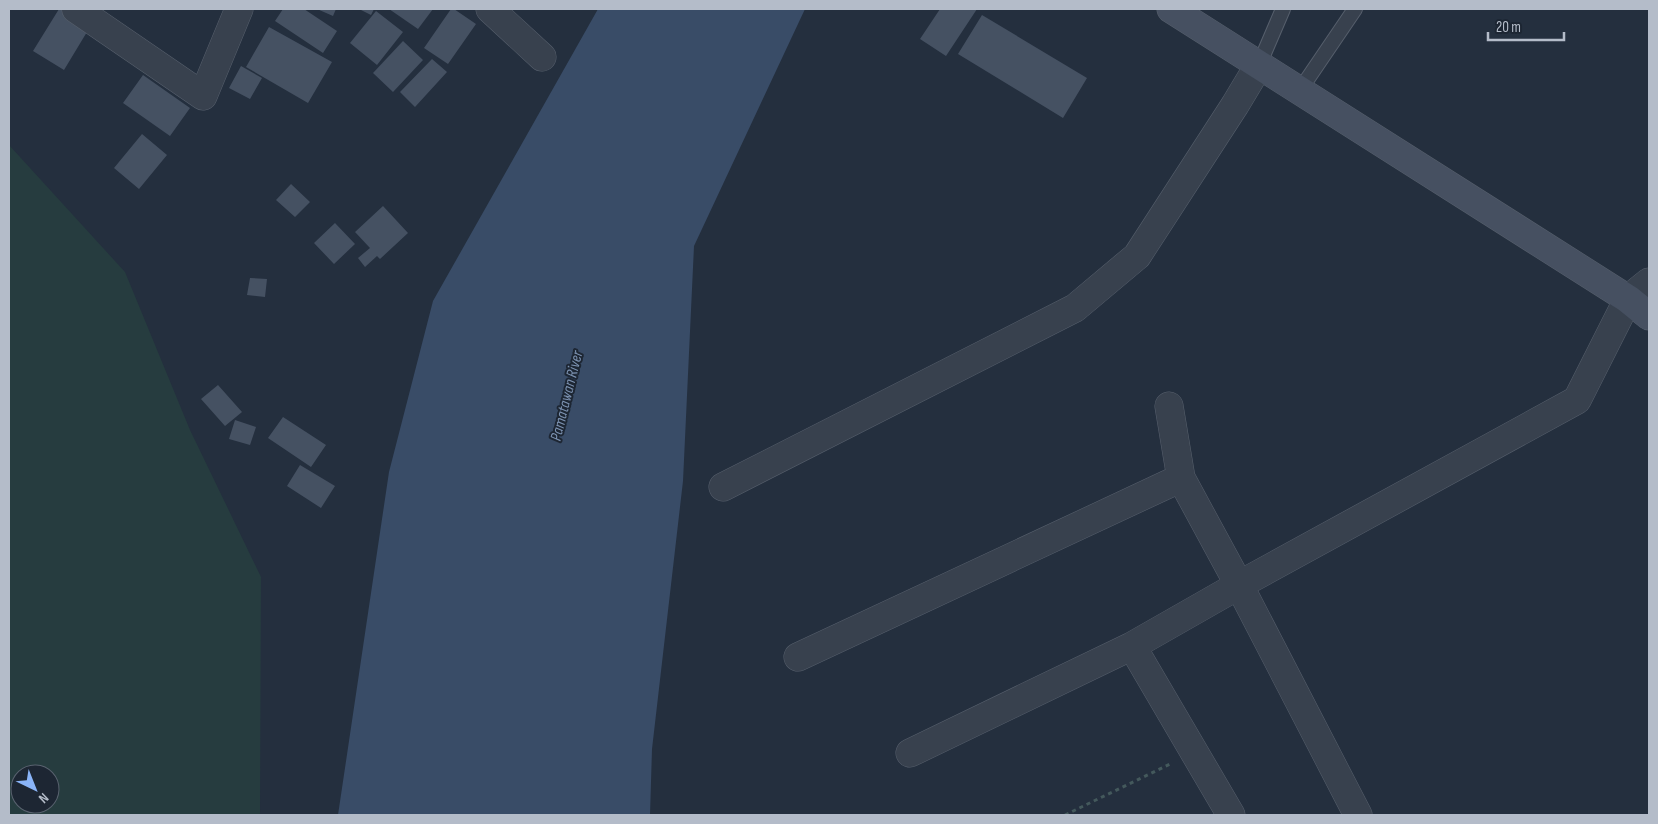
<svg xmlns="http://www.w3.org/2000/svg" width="1658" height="824" font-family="'Sofia Sans Condensed',sans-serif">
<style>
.green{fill:#263c3f;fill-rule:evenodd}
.water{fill:#394c67}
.building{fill:#455162}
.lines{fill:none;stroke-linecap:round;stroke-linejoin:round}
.lane-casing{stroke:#565f6c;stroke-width:16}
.street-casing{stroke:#565f6c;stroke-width:29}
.secondary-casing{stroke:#565f6c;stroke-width:29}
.path{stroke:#44595c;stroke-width:3;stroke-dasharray:4 4;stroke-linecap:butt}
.lane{stroke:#38414e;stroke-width:14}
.street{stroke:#38414e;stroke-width:28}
.secondary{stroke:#465061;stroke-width:28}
.labels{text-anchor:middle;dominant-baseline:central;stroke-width:4;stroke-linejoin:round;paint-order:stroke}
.water-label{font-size:16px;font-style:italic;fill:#7c92b1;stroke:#1d2633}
</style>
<rect width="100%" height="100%" fill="#242f3e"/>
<path class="green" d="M9,145L125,272L190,430L261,577L260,815H9ZM20,774H50V804H20Z"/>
<path class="water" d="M598,9H805L694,246L683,481L652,749L650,815H338L389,472L433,301Z"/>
<path class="building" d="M59,9H70L93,22L64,70L33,51Z
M283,9H304L337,31L323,53L275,21Z
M317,9H336L333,16Z
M359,9H374L371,15Z
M389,9H433L418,29Z
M451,9H454L476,24L448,64L424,48Z
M940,9H977L946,56L920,39Z
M376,11L403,32L377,65L350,43Z
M982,15L1087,78L1063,118L958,54Z
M269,27L332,62L308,103L246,67Z
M403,41L423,60L393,92L373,73Z
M432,59L447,72L415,107L400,92Z
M241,66L262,78L250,99L229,88Z
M143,75L190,108L170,136L123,103Z
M142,134L167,155L139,189L114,168Z
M291,184L310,202L295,217L276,200Z
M383,206L408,233L380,259L377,256L365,267L358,258L370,248L355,232Z
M335,223L355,244L334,264L314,243Z
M250,278L267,279L265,297L247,295Z
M218,385L242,412L225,426L201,399Z
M283,417L326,445L311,467L268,438Z
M235,420L256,427L250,445L229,439Z
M300,465L335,486L321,508L287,486Z"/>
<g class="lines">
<g class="lane-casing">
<path id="lane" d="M1259,65L1283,9
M1300,90L1355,9"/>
</g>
<g class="street-casing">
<path id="street" d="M76,9L203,96L239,9
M490,9L542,57
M1169,406L1181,478L1239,585L1358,815
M723,487L1075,308L1137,256L1235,105L1259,65
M1132,646L1231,815
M798,657L1181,478
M910,753L1132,646L1239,585L1577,400L1628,299L1649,282"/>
</g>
<g class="secondary-casing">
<path id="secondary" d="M1171,9L1628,299L1649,316"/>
</g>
<path class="path" d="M1065,815L1170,764"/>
<use href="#lane" class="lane"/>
<use href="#street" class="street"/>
<use href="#secondary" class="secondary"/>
</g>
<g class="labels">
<g class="water-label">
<text transform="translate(567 396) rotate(-76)">Pamatawan River</text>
</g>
</g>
<rect width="1658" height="824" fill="none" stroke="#b4bcc9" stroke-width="20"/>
<g transform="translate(35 789) rotate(137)"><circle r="24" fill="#1d2633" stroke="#59626f"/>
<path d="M0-4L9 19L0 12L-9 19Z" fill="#8ab4f8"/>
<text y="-8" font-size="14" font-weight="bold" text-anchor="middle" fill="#b4bcc9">N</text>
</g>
<path d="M1488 32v8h76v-8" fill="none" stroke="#b4bcc9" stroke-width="2.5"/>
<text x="1496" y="32" font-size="15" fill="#b4bcc9" stroke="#1d2633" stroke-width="4" paint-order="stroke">20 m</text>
</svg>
